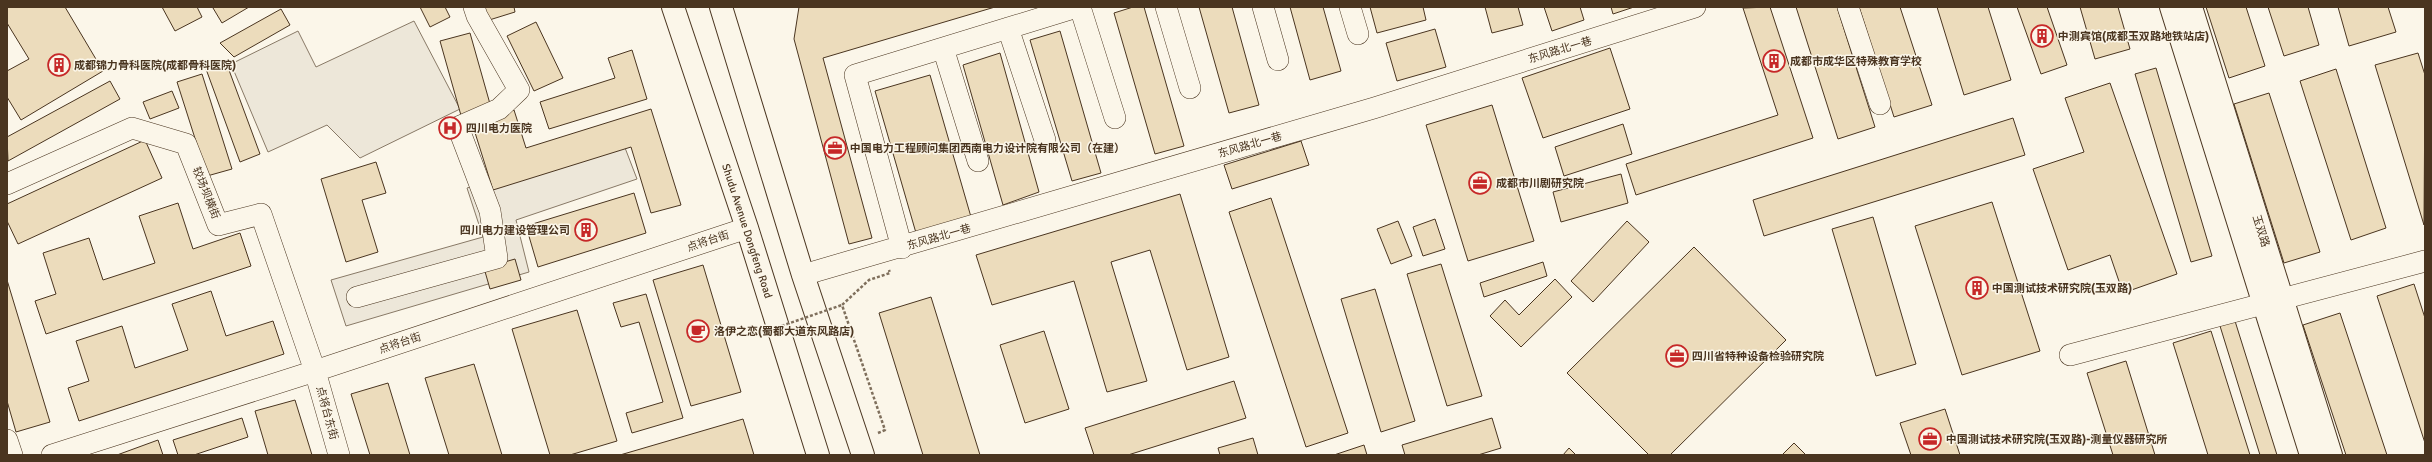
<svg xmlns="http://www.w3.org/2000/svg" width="2432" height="462" font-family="Signika,'Noto Sans SC',sans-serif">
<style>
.parking{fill:#ede7d9;stroke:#887966}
.building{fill:#ecdcbc;stroke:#4a3520}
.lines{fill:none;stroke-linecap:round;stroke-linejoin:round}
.minor-casing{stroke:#4a3520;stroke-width:22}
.major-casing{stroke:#4a3520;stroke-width:24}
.path{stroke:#7f6f5c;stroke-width:2.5;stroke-dasharray:3 2;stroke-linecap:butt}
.minor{stroke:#fbf6e9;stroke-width:21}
.major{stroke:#fbf6e9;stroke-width:22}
.path-bridge{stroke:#7f6f5c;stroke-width:2.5;stroke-dasharray:3 2;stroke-linecap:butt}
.labels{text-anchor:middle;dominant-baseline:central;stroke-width:3;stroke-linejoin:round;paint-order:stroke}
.poi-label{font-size:11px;font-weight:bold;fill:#4a3520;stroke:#fbf6e9;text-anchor:start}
.street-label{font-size:11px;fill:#4a3520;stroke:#fbf6e9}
</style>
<rect width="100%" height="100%" fill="#fbf6e9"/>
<path class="parking" d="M414,21L460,109L360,158L327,125L268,152L231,64L298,31L316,67Z
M622,140L637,179L516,220L529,272L346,326L331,280L483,237L467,188Z"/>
<path class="building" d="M7,7H65L103,71L21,120L7,97V71L29,59L7,23Z
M162,7H197L202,17L175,31Z
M215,7H249L222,23L213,8Z
M420,7H445L450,17L430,27Z
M482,7H514L515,12L486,21Z
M799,7H995L823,58L872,238L849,244L794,39Z
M1133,7H1144L1184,146L1155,154L1114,13Z
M1199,7H1232L1259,105L1229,113Z
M1290,7H1323L1341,71L1310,80Z
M1370,7H1423L1426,20L1377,33Z
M1485,7H1518L1523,25L1492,33Z
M1544,7H1580L1584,20L1552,31Z
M1611,7H1634L1613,14Z
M1770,7L1813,138L1636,195L1626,164L1778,115L1743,8Z
M1796,7H1837L1875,127L1838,139Z
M1859,7H1900L1932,105L1894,117Z
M1937,7H1988L2011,80L1964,95Z
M2017,7H2047L2067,65L2041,74Z
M2080,7H2118L2130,49L2095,59Z
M2206,7H2246L2265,66L2229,78Z
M2268,7H2308L2319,45L2284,56Z
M2338,7H2388L2396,32L2349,46Z
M281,9L290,25L234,57L220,43Z
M536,22L563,78L534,91L507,36Z
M1435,29L1446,67L1397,81L1386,43Z
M1060,31L1101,173L1072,181L1030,40Z
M470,33L492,111L462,119L440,41Z
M1610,48L1630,109L1543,138L1522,78Z
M632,50L647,99L549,129L540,102L615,78L608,58Z
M1000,53L1039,192L1003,205L963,65Z
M2418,53L2425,75L2424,225L2375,65Z
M226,62L260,154L240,162L206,69Z
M2156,68L2212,256L2191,262L2135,74Z
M2336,69L2386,228L2351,240L2300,81Z
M202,74L232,169L207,176L177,82Z
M930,75L971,217L916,233L875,91Z
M110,81L120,99L8,161L7,137Z
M2110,83L2177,274L2123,293L2110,255L2068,270L2033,169L2084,152L2065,98Z
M172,91L179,108L150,119L143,102Z
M2269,93L2320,252L2284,263L2234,104Z
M1492,105L1534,241L1468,261L1426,125Z
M651,109L681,205L651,213L631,147L493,190L472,123L514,110L526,148Z
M2013,118L2025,155L1764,236L1753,200Z
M1623,124L1632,154L1564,176L1555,147Z
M145,140L162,178L18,244L7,221V204Z
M1301,141L1309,165L1232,189L1224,165Z
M376,162L386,193L362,200L378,252L346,262L321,179Z
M1621,174L1628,203L1561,222L1553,192Z
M634,193L646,233L538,267L526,226Z
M1180,194L1229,357L1187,370L1150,250L1111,262L1147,381L1107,392L1074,281L992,305L976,255Z
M1271,198L1348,433L1306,447L1229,212Z
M1992,202L2040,351L1962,375L1915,226Z
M178,203L193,249L240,233L251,266L46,334L35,301L56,294L43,253L89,238L103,280L155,263L139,216Z
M1873,217L1916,364L1876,376L1832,229Z
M1435,219L1445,249L1423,256L1413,227Z
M1398,221L1412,256L1391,264L1377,229Z
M1627,221L1649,242L1593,302L1571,281Z
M1694,247L1786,340L1670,455H1649L1567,373Z
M515,259L521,280L490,289L484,268Z
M1543,262L1547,276L1484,297L1480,283Z
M1441,264L1482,396L1447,406L1407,274Z
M703,265L741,392L691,406L653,280Z
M1555,279L1572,297L1521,347L1490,316L1505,300L1519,315Z
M7,280L50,422L16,432L7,401Z
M2414,284L2425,318V443L2377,296Z
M1375,289L1415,421L1381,432L1341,299Z
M211,291L226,336L273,321L284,354L79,421L68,388L89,381L76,341L122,326L135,368L188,350L172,304Z
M646,294L683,418L632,433L626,413L663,402L639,322L621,327L613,303Z
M931,297L980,455H923L879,313Z
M577,310L617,441L570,455H550L512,329Z
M2340,313L2387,455H2346L2303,325Z
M2235,321L2277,455H2260L2220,326Z
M1044,331L1069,409L1025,423L1000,345Z
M2211,331L2250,455H2208L2173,343Z
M2126,361L2155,455H2113L2087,373Z
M474,364L502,455H449L425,378Z
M1234,381L1246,418L1128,455H1094L1085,428Z
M388,383L410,455H370L351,394Z
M295,400L312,455H268L255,411Z
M1945,409L1960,455H1911L1900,423Z
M242,418L248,437L194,455H178L173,440Z
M1492,418L1501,448L1478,455H1405L1402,445Z
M743,419L754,455H620Z
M1253,438L1258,455H1220L1218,448Z
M158,440L163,455H117Z
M1794,443L1806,455H1782Z
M1364,445L1367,455H1334Z
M1569,448L1576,455H1563Z"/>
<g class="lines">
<g class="minor-casing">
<path id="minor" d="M1080,7L1115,118
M1166,7L1190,88
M1263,7L1278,60
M1350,7L1358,34
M1848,7L1880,104
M1008,28L1045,140
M943,48L978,161
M7,184L132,128L186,144L218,225L261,214L315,371L339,455
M902,248L855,75L1077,7
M803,275L1374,108L1695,7
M357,297L497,258L490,211L458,127L499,109L519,90L477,16L474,7
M2070,355L2425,261
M7,440L12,455
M52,455L315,371L747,228"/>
</g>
<g class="major-casing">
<path id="major" d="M673,7L747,228L818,455
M721,7L803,275L863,455
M2171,7L2311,455
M2191,7L2331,455"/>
</g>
<path class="path" d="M878,433L885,430L842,305L869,280L890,273L889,270"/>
<use href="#minor" class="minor"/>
<use href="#major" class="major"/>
<path class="path-bridge" d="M758,334L842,305"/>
</g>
<defs>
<g id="building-ring" transform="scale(1.15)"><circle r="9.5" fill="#fbf6e9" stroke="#c62828" stroke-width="1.5"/><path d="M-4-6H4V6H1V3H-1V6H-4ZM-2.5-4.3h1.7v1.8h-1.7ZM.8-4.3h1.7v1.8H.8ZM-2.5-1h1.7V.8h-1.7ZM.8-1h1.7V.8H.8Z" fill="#c62828"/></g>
<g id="hospital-ring" transform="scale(1.15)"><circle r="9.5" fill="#fbf6e9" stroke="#c62828" stroke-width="1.5"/><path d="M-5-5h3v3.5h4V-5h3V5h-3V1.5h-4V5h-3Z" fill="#c62828"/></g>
<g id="office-ring" transform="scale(1.15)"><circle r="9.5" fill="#fbf6e9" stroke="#c62828" stroke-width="1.5"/><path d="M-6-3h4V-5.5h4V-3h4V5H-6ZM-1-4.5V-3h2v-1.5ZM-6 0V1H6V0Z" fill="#c62828"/></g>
<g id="cafe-ring" transform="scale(1.15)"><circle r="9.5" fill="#fbf6e9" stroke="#c62828" stroke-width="1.5"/><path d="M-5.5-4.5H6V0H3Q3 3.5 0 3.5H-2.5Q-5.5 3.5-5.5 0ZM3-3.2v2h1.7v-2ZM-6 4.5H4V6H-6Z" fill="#c62828"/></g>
</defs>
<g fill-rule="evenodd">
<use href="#building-ring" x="2042" y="36"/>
<use href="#building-ring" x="1774" y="61"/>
<use href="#building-ring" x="59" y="65"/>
<use href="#hospital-ring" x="450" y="128"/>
<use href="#office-ring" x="835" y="148"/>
<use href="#office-ring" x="1480" y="183"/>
<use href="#building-ring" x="586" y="230"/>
<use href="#building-ring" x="1977" y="288"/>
<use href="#cafe-ring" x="698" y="331"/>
<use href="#office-ring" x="1677" y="356"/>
<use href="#office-ring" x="1930" y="439"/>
</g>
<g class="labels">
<g class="poi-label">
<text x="2058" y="36">中测宾馆(成都玉双路地铁站店)</text>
<text x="1790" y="61">成都市成华区特殊教育学校</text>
<text x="74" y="65">成都锦力骨科医院(成都骨科医院)</text>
<text x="466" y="128">四川电力医院</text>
<text x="850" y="148">中国电力工程顾问集团西南电力设计院有限公司（在建）</text>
<text x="1496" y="183">成都市川剧研究院</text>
<text x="570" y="230" text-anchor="end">四川电力建设管理公司</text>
<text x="1992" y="288">中国测试技术研究院(玉双路)</text>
<text x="714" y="331">洛伊之恋(蜀都大道东风路店)</text>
<text x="1692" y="356">四川省特种设备检验研究院</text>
<text x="1946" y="439">中国测试技术研究院(玉双路)-测量仪器研究所</text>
</g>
<g class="street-label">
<text transform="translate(1560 50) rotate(-17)">东风路北一巷</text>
<text transform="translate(1250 145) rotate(-16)">东风路北一巷</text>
<text transform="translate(206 193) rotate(68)">较场坝横街</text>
<text transform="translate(747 231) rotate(72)">Shudu Avenue Dongfeng Road</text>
<text transform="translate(2261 231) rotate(73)">玉双路</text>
<text transform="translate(939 237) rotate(-16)">东风路北一巷</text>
<text transform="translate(708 241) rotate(-18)">点将台街</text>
<text transform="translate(400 343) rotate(-18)">点将台街</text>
<text transform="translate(327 413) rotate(75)">点将台东街</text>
</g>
</g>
<rect width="2432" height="462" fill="none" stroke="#4a3520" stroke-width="16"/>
</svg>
